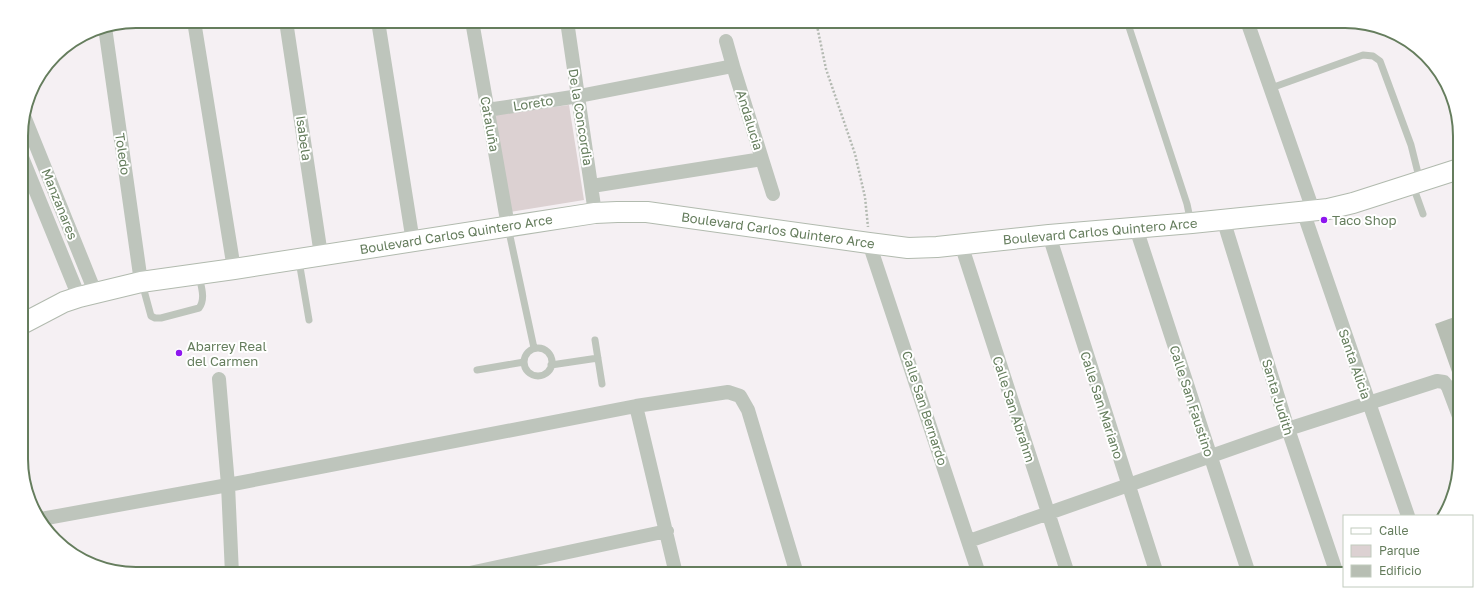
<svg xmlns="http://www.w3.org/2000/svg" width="1481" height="595" font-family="'Golos Text',sans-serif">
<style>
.green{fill:#dcd1d2}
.building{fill:#b7beb3}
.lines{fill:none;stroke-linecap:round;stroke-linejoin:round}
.secondary-casing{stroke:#b1baae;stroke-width:22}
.path{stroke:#b4bab2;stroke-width:2.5;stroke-dasharray:2 2;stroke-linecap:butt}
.lane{stroke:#bec5bc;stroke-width:7}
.street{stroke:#bec5bc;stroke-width:14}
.secondary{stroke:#fff;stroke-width:20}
.poi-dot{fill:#8e16ef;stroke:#fff;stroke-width:1.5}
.labels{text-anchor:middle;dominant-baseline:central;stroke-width:4;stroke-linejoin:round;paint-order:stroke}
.street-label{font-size:13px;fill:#657d5d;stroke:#fff}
.poi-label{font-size:13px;fill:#657d5d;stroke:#fff;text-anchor:start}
.rim{fill:none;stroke:#657d5d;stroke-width:2}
</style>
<rect width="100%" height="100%" fill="#f5f0f3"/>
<path class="green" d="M569,105L584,200L510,212L493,115Z"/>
<path class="building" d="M1460,315V389H1458L1435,324Z"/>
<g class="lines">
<g class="secondary-casing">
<path id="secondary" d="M22,324L64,302L79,297L141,282L234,269L595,213L617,212H647L869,243L908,248L937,247L1049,235L1192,223L1328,209L1353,203L1459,169"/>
</g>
<path class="path" d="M816,21L826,69L855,154L865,197L868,227"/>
<path class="lane" d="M1127,21L1187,204L1191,223
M1271,88L1363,55L1373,56L1380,61L1411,145L1420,181
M1413,186L1423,214
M508,227L534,348
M299,261L309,320
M142,283L151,316L155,318H161L199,308C206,299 201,286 199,276
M595,340L602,384
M524 362a14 14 0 1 1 28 0a14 14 0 1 1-28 0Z
M551,365L598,358
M477,370L524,362"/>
<path class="street" d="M194,21L234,269
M286,21L321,255
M378,21L413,242
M472,21L508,226
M567,21L595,213
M1247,21L1313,210
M105,27L141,282
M726,41L733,66
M487,110L579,96L733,66L762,159L592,186
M24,116L95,292
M21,155L79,297
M762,159L773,194
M1303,211L1408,516
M1223,219L1288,429L1337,574
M1136,228L1249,574
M1049,235L1157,574
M869,243L979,574
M961,244L1068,574
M219,379L228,485L232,574
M636,406L676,574
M41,519L228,485L636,406L728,392L740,396L748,410L797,574
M969,541L1288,429L1437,381L1444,382L1448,387L1460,419
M465,574L667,531"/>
<use href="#secondary" class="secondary"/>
</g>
<g class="poi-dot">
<circle cx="1324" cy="220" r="4"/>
<circle cx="179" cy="353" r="4"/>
</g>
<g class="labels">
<g class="street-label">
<text transform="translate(533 103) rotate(-9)">Loreto</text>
<text transform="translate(581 117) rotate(81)">De la Concordia</text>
<text transform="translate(750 120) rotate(73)">Andalucia</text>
<text transform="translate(490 124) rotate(80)">Cataluña</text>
<text transform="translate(304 138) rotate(82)">Isabela</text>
<text transform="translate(123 154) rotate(82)">Toledo</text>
<text transform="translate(60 204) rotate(68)">Manzanares</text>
<text transform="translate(778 230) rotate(8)">Boulevard Carlos Quintero Arce</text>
<text transform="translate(1100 231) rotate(-5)">Boulevard Carlos Quintero Arce</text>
<text transform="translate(456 234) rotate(-9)">Boulevard Carlos Quintero Arce</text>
<text transform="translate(1355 364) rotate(71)">Santa Alicia</text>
<text transform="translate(1278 397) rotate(73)">Santa Judith</text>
<text transform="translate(1192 401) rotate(72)">Calle San Faustino</text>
<text transform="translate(1102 405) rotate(72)">Calle San Mariano</text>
<text transform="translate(925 408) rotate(72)">Calle San Bernardo</text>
<text transform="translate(1014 409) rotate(72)">Calle San Abrahm</text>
</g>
<g class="poi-label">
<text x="1332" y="220">Taco Shop</text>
<text x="187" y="346">Abarrey Real<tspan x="187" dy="15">del Carmen</tspan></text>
</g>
</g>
<path d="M0 0H1481V595H0ZM136 28H1345A108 108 0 0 1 1453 136V459A108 108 0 0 1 1345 567H136A108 108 0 0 1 28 459V136A108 108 0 0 1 136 28Z" fill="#fff" fill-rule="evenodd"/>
<path class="rim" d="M136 28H1345A108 108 0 0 1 1453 136V459A108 108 0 0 1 1345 567H136A108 108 0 0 1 28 459V136A108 108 0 0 1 136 28Z"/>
<rect x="1343" y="515" width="130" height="72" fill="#ffffff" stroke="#c1cbbe"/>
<rect x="1351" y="528" width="20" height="6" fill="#ffffff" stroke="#c1cbbe"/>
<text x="1379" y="535" font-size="12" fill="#657d5d">Calle</text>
<rect x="1351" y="545" width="20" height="12" fill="#dcd1d2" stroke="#c1cbbe"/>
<text x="1379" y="555" font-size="12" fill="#657d5d">Parque</text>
<rect x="1351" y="565" width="20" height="12" fill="#b7beb3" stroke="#c1cbbe"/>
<text x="1379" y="575" font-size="12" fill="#657d5d">Edificio</text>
</svg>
